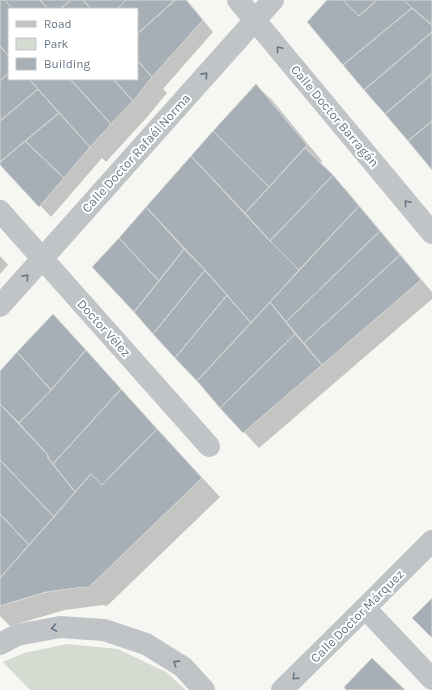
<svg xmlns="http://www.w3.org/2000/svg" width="432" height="690" font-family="Karla,sans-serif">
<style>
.green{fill:#d6dbd2}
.shadow{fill:#0003;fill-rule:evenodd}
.building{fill:#a6afb5;stroke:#d8d8d6}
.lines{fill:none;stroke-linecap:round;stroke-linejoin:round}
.minor{stroke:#c0c4c7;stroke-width:22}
.oneway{stroke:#667684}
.labels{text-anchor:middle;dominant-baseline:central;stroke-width:4;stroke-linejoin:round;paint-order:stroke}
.street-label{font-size:13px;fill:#667684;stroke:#fff}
</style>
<rect width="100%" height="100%" fill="#f6f6f3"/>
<path class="green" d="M67,644L118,649L166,672L186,690H30L3,662L24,653Z"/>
<path class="shadow" d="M0,0H187L213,32L163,89L167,93L148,116L106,162L102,158L51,217L0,163ZM9,9H137V79H9Z
M256,85L272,100L322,161L320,164L348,192L432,292V299L259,448L244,432L94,267Z
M0,256L8,265L0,274Z
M97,363L220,497L107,606L103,605L65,610L10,626L0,616V373ZM51,589V591L14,602V600Z"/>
<path class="building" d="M0,0H4L13,9H9V57L0,46Z
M4,0H40L48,9H13Z
M40,0H71L60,9H48Z
M71,0H83L91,9H60Z
M83,0H126L117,9H91Z
M126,0H175L137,34V9H117Z
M175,0H186L203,20L152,77L137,60V34Z
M327,0H343L359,16L377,0H404L412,8L343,65L307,22Z
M343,0H377L359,16Z
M404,0H432V25L412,8Z
M412,8L432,25V32L364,90L343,65Z
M432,32V74L385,114L364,90Z
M0,46L9,57V73L0,81Z
M137,60L152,77L133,101L113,79H137Z
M9,73V79H29L38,89L0,121V81Z
M432,74V121L408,141L385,114Z
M29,79H70L111,124L90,147Z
M70,79H113L133,101L111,124Z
M256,84L307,145L269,187L213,131Z
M38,89L59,113L0,162V121Z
M59,113L90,147L64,178L25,141Z
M432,121V170L408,141Z
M213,131L269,187L245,213L191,156Z
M25,141L64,178L39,207L0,165V162Z
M305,148L333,175L270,241L245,213Z
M191,156L270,241L299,270L251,323L205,270L146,207Z
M333,175L359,206L299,270L270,241Z
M359,206L380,231L286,322L270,302Z
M146,207L184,249L159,281L119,238Z
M380,231L400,255L304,343L286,322Z
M119,238L159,281L134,312L92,267Z
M184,249L205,270L153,334L134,312Z
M400,255L421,280L322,365L304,343Z
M205,270L227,295L175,358L153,334Z
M227,295L251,323L197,381L175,358Z
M270,302L295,334L220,408L197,381Z
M53,314L86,350L51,390L17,352Z
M295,334L322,365L243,433L220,408Z
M86,350L121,389L53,464L48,458V455L19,423L51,390Z
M17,352L51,390L19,423L0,404V371Z
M121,389L157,429L102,485L91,474L75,492L53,464Z
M0,404L48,455V458L75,492L54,517L0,460Z
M157,429L202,478L88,588L84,587L46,592L0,606V578L91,474L102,485Z
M0,460L54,517L29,545L0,514Z
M0,514L29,545L0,578Z
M432,598V638L412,618Z
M372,658L405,690H346L344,687Z"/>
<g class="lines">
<path class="minor" d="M238,0L432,233
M0,211L209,446
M0,306L273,0
M365,608L432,679
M0,644L17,635L60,627L104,630L146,644L183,667L204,690
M282,690L365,608L432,541"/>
</g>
<defs><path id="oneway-chevron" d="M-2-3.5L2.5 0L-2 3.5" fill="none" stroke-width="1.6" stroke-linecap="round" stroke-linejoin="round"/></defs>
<g class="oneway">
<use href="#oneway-chevron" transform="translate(279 49) rotate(-130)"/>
<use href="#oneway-chevron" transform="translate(205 75) rotate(-48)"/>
<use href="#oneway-chevron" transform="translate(407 203) rotate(-130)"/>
<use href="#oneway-chevron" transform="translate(26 277) rotate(-48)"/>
<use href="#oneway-chevron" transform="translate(54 628) rotate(170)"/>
<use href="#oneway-chevron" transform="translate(176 663) rotate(-147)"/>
<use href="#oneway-chevron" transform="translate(295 677) rotate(136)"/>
</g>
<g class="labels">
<g class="street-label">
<text transform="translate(335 116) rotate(50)">Calle Doctor Barragán</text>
<text transform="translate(136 153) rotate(-48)">Calle Doctor Rafaél Norma</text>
<text transform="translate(104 328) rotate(48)">Doctor Vélez</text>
<text transform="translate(357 616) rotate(-45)">Calle Doctor Márquez</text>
</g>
</g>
<rect x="8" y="8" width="130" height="72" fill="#ffffff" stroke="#c2c8ce"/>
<rect x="16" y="21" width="20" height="6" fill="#c0c4c7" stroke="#c2c8ce"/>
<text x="44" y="28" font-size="12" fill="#667684">Road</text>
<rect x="16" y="38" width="20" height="12" fill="#d6dbd2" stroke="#c2c8ce"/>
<text x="44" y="48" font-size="12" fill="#667684">Park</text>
<rect x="16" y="58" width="20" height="12" fill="#a6afb5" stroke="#c2c8ce"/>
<text x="44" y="68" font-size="12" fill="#667684">Building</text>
</svg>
